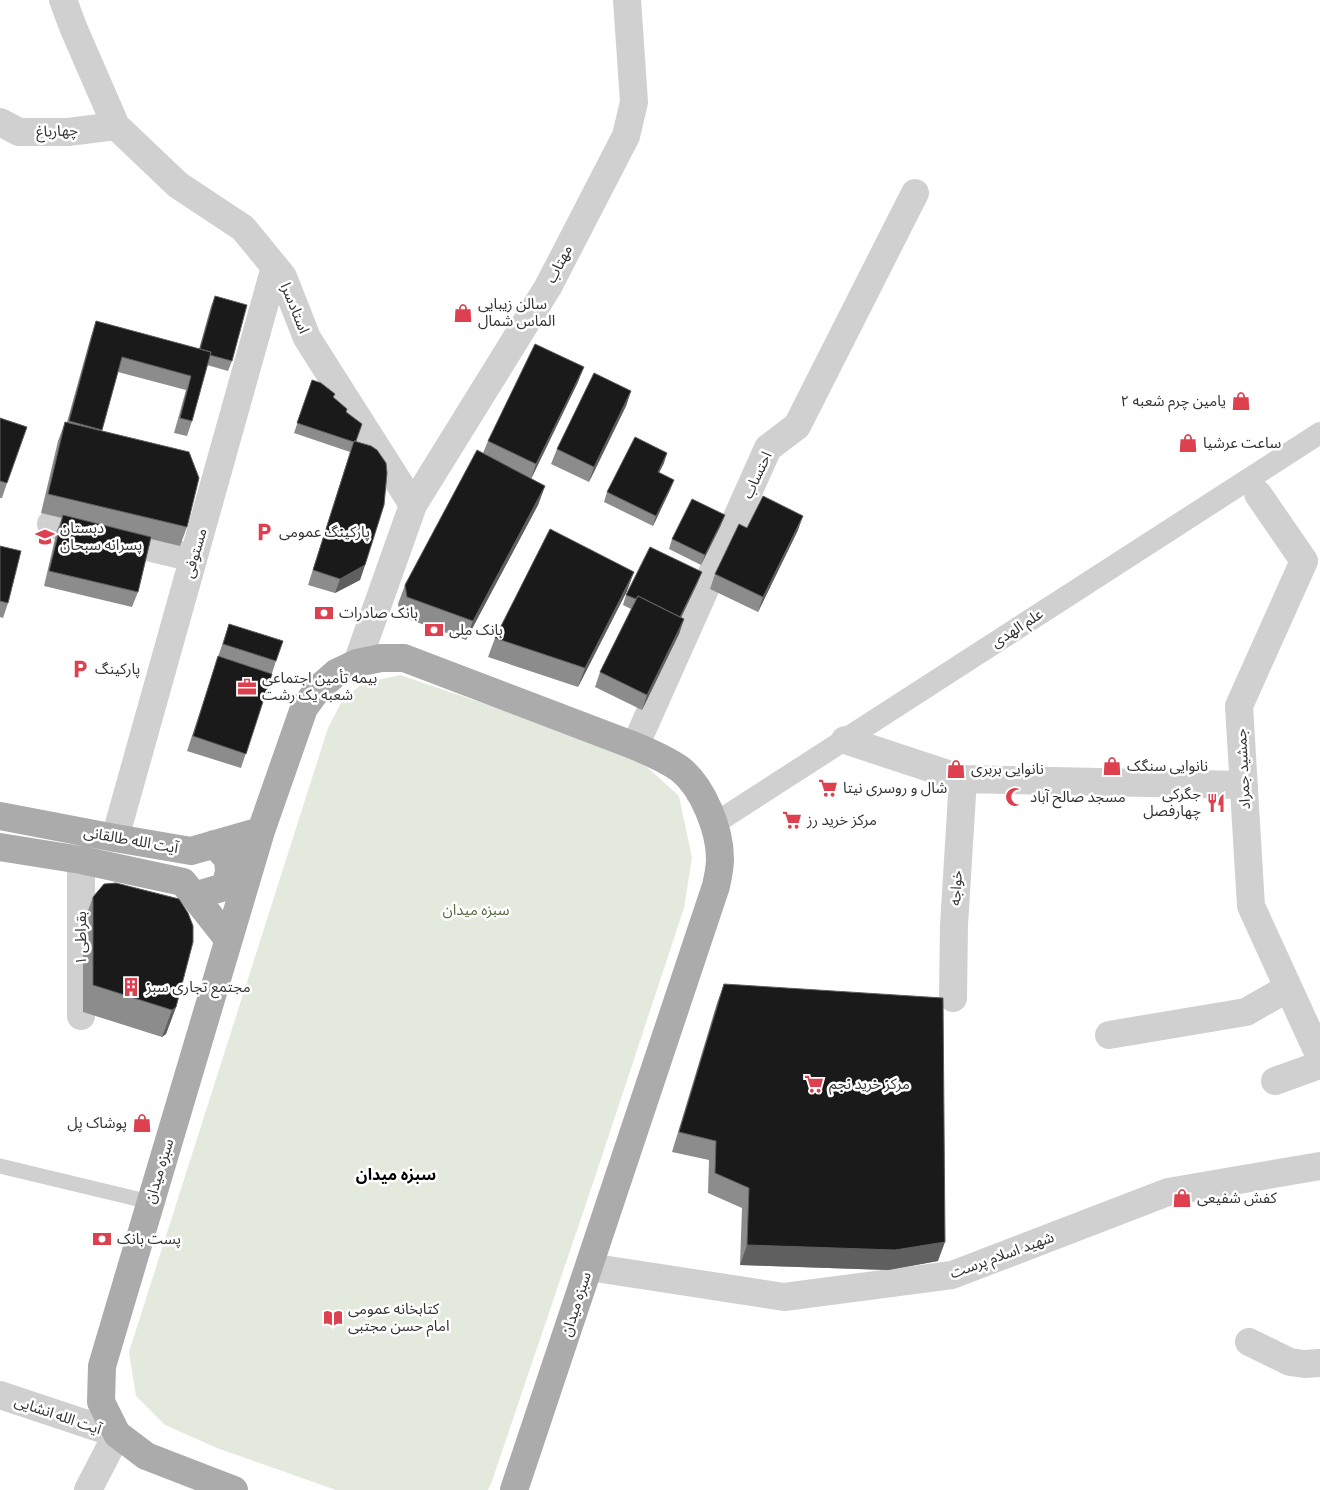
<svg xmlns="http://www.w3.org/2000/svg" width="1320" height="1490" font-family="Cabin,'Noto Sans Arabic',sans-serif">
<style>
.green{fill:#e3e9dd}
.lines{fill:none;stroke-linecap:round;stroke-linejoin:round}
.service{stroke:#d0d0d0;stroke-width:15}
.pedestrian{stroke:#d0d0d0;stroke-width:22}
.minor{stroke:#d0d0d0;stroke-width:28}
.tertiary{stroke:#d0d0d0;stroke-width:28}
.primary{stroke:#ababab;stroke-width:28}
.wall{fill:#8c8c8c}
.shaded-wall{fill:#5f5f5f}
.building{fill:#1a1a1a;stroke:#5f5f5f}
.labels{text-anchor:middle;dominant-baseline:central;stroke-width:5;stroke-linejoin:round;paint-order:stroke}
.street-label{font-size:15px;fill:#333;stroke:#fff}
.poi-label{font-size:15px;fill:#333;stroke:#fff;text-anchor:start}
.park-label{font-size:15px;fill:#576d41;stroke:#fff}
.neighbourhood-label{font-size:16px;font-weight:bold;fill:#000;stroke:#fff}
</style>
<rect width="100%" height="100%" fill="#fff"/>
<path class="green" d="M400,675L600,743L647,767L679,796L692,858L684,908L596,1174L491,1484L488,1490H336L217,1448L165,1425L136,1396L129,1352L328,728L343,699L364,683Z"/>
<g class="lines">
<path class="service" d="M0,1166L150,1202"/>
<path class="pedestrian" d="M714,824L1320,433"/>
<path class="minor" d="M63,0L73,27L116,126L178,185L243,228L275,267L283,277L307,338L413,505L357,663
M0,122L19,132H68L116,126
M1258,494L1304,561L1239,706L1251,906L1320,1057
M413,505L548,287L626,136L634,102L627,0
M51,524L193,558
M845,740L963,779L1244,785
M635,746L768,448L797,426L915,193
M115,838L275,267
M81,860V1016
M953,998L954,925L963,779
M1109,1035L1246,1012L1288,988
M1275,1081L1320,1065
M589,1267L784,1297L952,1275L1168,1192L1320,1166
M1249,1342L1290,1362L1304,1364L1320,1363
M88,1490L117,1434"/>
<path class="tertiary" d="M0,1395L117,1434"/>
<path class="primary" d="M0,816L115,838L191,851L261,831
M0,847L81,860L183,882L228,939
M194,896L221,888L226,883L229,872L228,859L214,844
M234,1490L146,1456L117,1434L101,1402L102,1366L261,831L304,708L318,689L336,673L357,663L381,658H404L635,746C651,753 666,759 680,769C703,787 720,830 720,859C720,868 718,877 716,886L514,1490"/>
</g>
<path class="wall" d="M215,296L232,361L228,371L207,365L192,421L187,436L174,433L186,390L118,372L102,430L187,527L180,546L151,539L138,592L132,607L44,586L57,530L62,518L41,513L58,441L65,422H67L91,336L96,321L199,349L211,306Z
M312,380L333,397L346,412L356,441L365,565L360,580L335,593L308,585L350,452L294,433Z
M578,382L531,479L545,486L538,505L466,640L400,616L398,604L405,585L483,453L488,441Z
M631,391L626,406L589,482L551,464L557,449Z
M0,418L7,483L2,498H0Z
M664,463L659,473L674,480L670,490L653,526L604,502L607,492Z
M721,525L701,565L669,549L672,539Z
M747,528L798,530L758,612L710,589L715,574Z
M0,546L8,603L3,618L0,617Z
M698,582L681,618L684,619L679,634L642,710L595,687L600,672L631,609L623,605L626,595Z
M627,591L578,687L488,657L495,638Z
M229,624L276,661L241,768L187,751L220,651Z
M93,897L176,1007L166,1034L162,1037L83,1012V924Z
M724,984L938,1261L888,1270L740,1265L742,1208L708,1193L709,1160L672,1152L717,1003Z"/>
<path class="shaded-wall" d="M584,367L578,382L531,479L536,464Z
M631,391L626,406L589,482L594,467Z
M667,453L664,463L654,482L658,472Z
M674,480L670,490L653,526L656,516Z
M545,486L538,505L466,640L473,621Z
M725,515L721,525L701,565L705,555Z
M803,516L798,530L758,612L763,597Z
M365,565L360,580L335,593L340,579Z
M634,572L627,591L578,687L585,668Z
M702,572L698,582L675,630L679,620Z
M684,619L679,634L642,710L647,695Z
M176,1007L166,1034L162,1037L172,1010Z
M945,1242L938,1261L888,1270L740,1265L747,1245Z"/>
<path class="building" d="M215,296L247,305L232,361L210,355L211,352L200,349Z
M96,321L211,352L192,421L180,418L191,376L122,357L102,430L69,421Z
M535,344L584,367L536,464L488,441Z
M594,373L631,391L594,467L557,449Z
M312,380L321,383L335,394L333,397L347,409L346,412L362,424L356,441H354V442L297,423Z
M0,418L27,427L7,483L0,481Z
M65,422L189,452L199,478L187,527L48,494Z
M635,437L667,453L658,472L674,480L656,516L607,492Z
M354,441L371,446L377,450L386,463L387,473L384,505L365,565L340,579L313,570Z
M477,450L545,486L473,621L407,597L405,585Z
M763,496L803,516L763,597L715,574L739,524L747,528Z
M692,499L725,515L705,555L672,539Z
M63,515L151,537L138,592L49,571Z
M550,529L634,572L585,668L495,638Z
M0,546L21,551L8,603L0,601Z
M650,547L702,572L680,617L638,596L636,599L626,595Z
M638,596L684,619L647,695L600,672Z
M229,624L283,641L276,661L223,644Z
M218,656L272,674L246,754L193,736Z
M116,883L179,899L188,913L193,926V942L176,1007L172,1010L93,985V897L104,884Z
M724,984L943,998L945,1242L895,1250L747,1245L749,1188L715,1173L716,1141L679,1132Z"/>
<defs>
<g id="shop-bare" transform="scale(1.5)"><path d="M-5-2.5h2.3a2.7 3.5 0 0 1 5.4 0H5L5.5 6h-11ZM-1.5-2.5h3a1.5 2.3 0 0 0-3 0Z" fill="#dd414f" stroke="#fff" stroke-width="2.5" paint-order="stroke"/></g>
<g id="parking-bare" transform="scale(1.5)"><path d="M-3.5-5.5H1a3.5 3.5 0 0 1 0 7H-1V5.5H-3.5ZM-1-3.4V-.6H.8a1.4 1.4 0 0 0 0-2.8Z" fill="#dd414f" stroke="#fff" stroke-width="2.5" paint-order="stroke"/></g>
<g id="school-bare" transform="scale(1.5)"><path d="M0-5L7-2L0 1L-7-2ZM-4 1L0 2.5L4 1V4Q0 6-4 4Z" fill="#dd414f" stroke="#fff" stroke-width="2.5" paint-order="stroke"/></g>
<g id="bank-bare" transform="scale(1.5)"><path d="M-6-4H6V4H-6ZM0-2.3a2.3 2.3 0 1 0 0 4.6a2.3 2.3 0 1 0 0-4.6Z" fill="#dd414f" stroke="#fff" stroke-width="2.5" paint-order="stroke"/></g>
<g id="office-bare" transform="scale(1.5)"><path d="M-6-3h4V-5.5h4V-3h4V5H-6ZM-1-4.5V-3h2v-1.5ZM-6 0V1H6V0Z" fill="#dd414f" stroke="#fff" stroke-width="2.5" paint-order="stroke"/></g>
<g id="supermarket-bare" transform="scale(1.5)"><path d="M-6-5.5h2.5l.6 2H6L4.5 2H-2.5L-4.4-4H-6ZM-1.5 3.2a1.3 1.3 0 1 0 .1 0ZM3 3.2a1.3 1.3 0 1 0 .1 0Z" fill="#dd414f" stroke="#fff" stroke-width="2.5" paint-order="stroke"/></g>
<g id="mosque-bare" transform="scale(1.5)"><path d="M3.5-4.9A6 6 0 1 0 3.5 4.9A5 5 0 1 1 3.5-4.9Z" fill="#dd414f" stroke="#fff" stroke-width="2.5" paint-order="stroke"/></g>
<g id="restaurant-bare" transform="scale(1.5)"><path d="M-5-6h1v4h1v-4h1v4h1v-4h1v5L-1.5 .5V6h-2V.5L-5-1ZM5-6V6H3V1.5H1.5Q1.5-4 5-6Z" fill="#dd414f" stroke="#fff" stroke-width="2.5" paint-order="stroke"/></g>
<g id="building-bare" transform="scale(1.5)"><path d="M-4-6H4V6H1V3H-1V6H-4ZM-2.5-4.3h1.7v1.8h-1.7ZM.8-4.3h1.7v1.8H.8ZM-2.5-1h1.7V.8h-1.7ZM.8-1h1.7V.8H.8Z" fill="#dd414f" stroke="#fff" stroke-width="2.5" paint-order="stroke"/></g>
<g id="library-bare" transform="scale(1.5)"><path d="M-6-4Q-3-5.5-.7-3.5V5Q-3 3-6 4ZM6-4Q3-5.5 .7-3.5V5Q3 3 6 4Z" fill="#dd414f" stroke="#fff" stroke-width="2.5" paint-order="stroke"/></g>
</defs>
<g fill-rule="evenodd">
<use href="#shop-bare" x="463" y="313"/>
<use href="#shop-bare" x="1241" y="401"/>
<use href="#shop-bare" x="1188" y="443"/>
<use href="#parking-bare" x="264" y="532"/>
<use href="#school-bare" x="45" y="537"/>
<use href="#bank-bare" x="324" y="613"/>
<use href="#bank-bare" x="434" y="630"/>
<use href="#parking-bare" x="80" y="669"/>
<use href="#office-bare" x="247" y="687"/>
<use href="#shop-bare" x="1112" y="766"/>
<use href="#shop-bare" x="956" y="769"/>
<use href="#supermarket-bare" x="828" y="788"/>
<use href="#mosque-bare" x="1015" y="797"/>
<use href="#restaurant-bare" x="1216" y="803"/>
<use href="#supermarket-bare" x="792" y="820"/>
<use href="#building-bare" x="131" y="987"/>
<use href="#supermarket-bare" x="814" y="1084"/>
<use href="#shop-bare" x="142" y="1123"/>
<use href="#shop-bare" x="1182" y="1198"/>
<use href="#bank-bare" x="102" y="1239"/>
<use href="#library-bare" x="333" y="1318"/>
</g>
<g class="labels">
<g class="street-label">
<text transform="translate(57 131) rotate(-2)">چهارباغ</text>
<text transform="translate(559 264) rotate(-63)">مهتاب</text>
<text transform="translate(295 308) rotate(68)">استادسرا</text>
<text transform="translate(757 475) rotate(-65)">احتساب</text>
<text transform="translate(195 553) rotate(-74)">مستوفی</text>
<text transform="translate(1017 628) rotate(-33)">علم الهدی</text>
<text transform="translate(1243 769) rotate(-93)">جمشید جمراد</text>
<text transform="translate(131 840) rotate(10)">آیت الله طالقانی</text>
<text transform="translate(956 888) rotate(-87)">خواجه</text>
<text transform="translate(81 938) rotate(-90)">بقراطی ۱</text>
<text transform="translate(159 1171) rotate(-73)">سبزه میدان</text>
<text transform="translate(1002 1255) rotate(-20)">شهید اسلام پرست</text>
<text transform="translate(576 1304) rotate(-72)">سبزه میدان</text>
<text transform="translate(58 1415) rotate(19)">آیت الله انشایی</text>
</g>
<g class="poi-label">
<text x="478" y="304">سالن زیبایی<tspan x="478" dy="17">الماس شمال</tspan></text>
<text x="1226" y="401" text-anchor="end">یامین چرم شعبه ۲</text>
<text x="1203" y="443">ساعت عرشیا</text>
<text x="60" y="528">دبستان<tspan x="60" dy="17">پسرانه سبحان</tspan></text>
<text x="279" y="532">پارکینگ عمومی</text>
<text x="339" y="613">بانک صادرات</text>
<text x="449" y="630">بانک ملی</text>
<text x="95" y="669">پارکینگ</text>
<text x="262" y="678">بیمه تأمین اجتماعی<tspan x="262" dy="17">شعبه یک رشت</tspan></text>
<text x="1127" y="766">نانوایی سنگک</text>
<text x="971" y="769">نانوایی بربری</text>
<text x="843" y="788">شال و روسری نیتا</text>
<text x="1201" y="794" text-anchor="end">جگرکی<tspan x="1201" dy="17">چهارفصل</tspan></text>
<text x="1030" y="797">مسجد صالح آباد</text>
<text x="807" y="820">مرکز خرید رز</text>
<text x="146" y="987">مجتمع تجاری سبز</text>
<text x="829" y="1084">مرکز خرید نجم</text>
<text x="127" y="1123" text-anchor="end">پوشاک پل</text>
<text x="1197" y="1198">کفش شفیعی</text>
<text x="117" y="1239">پست بانک</text>
<text x="348" y="1309">کتابخانه عمومی<tspan x="348" dy="17">امام حسن مجتبی</tspan></text>
</g>
<g class="park-label">
<text x="476" y="910">سبزه میدان</text>
</g>
<g class="neighbourhood-label">
<text x="396" y="1174">سبزه میدان</text>
</g>
</g>
</svg>
